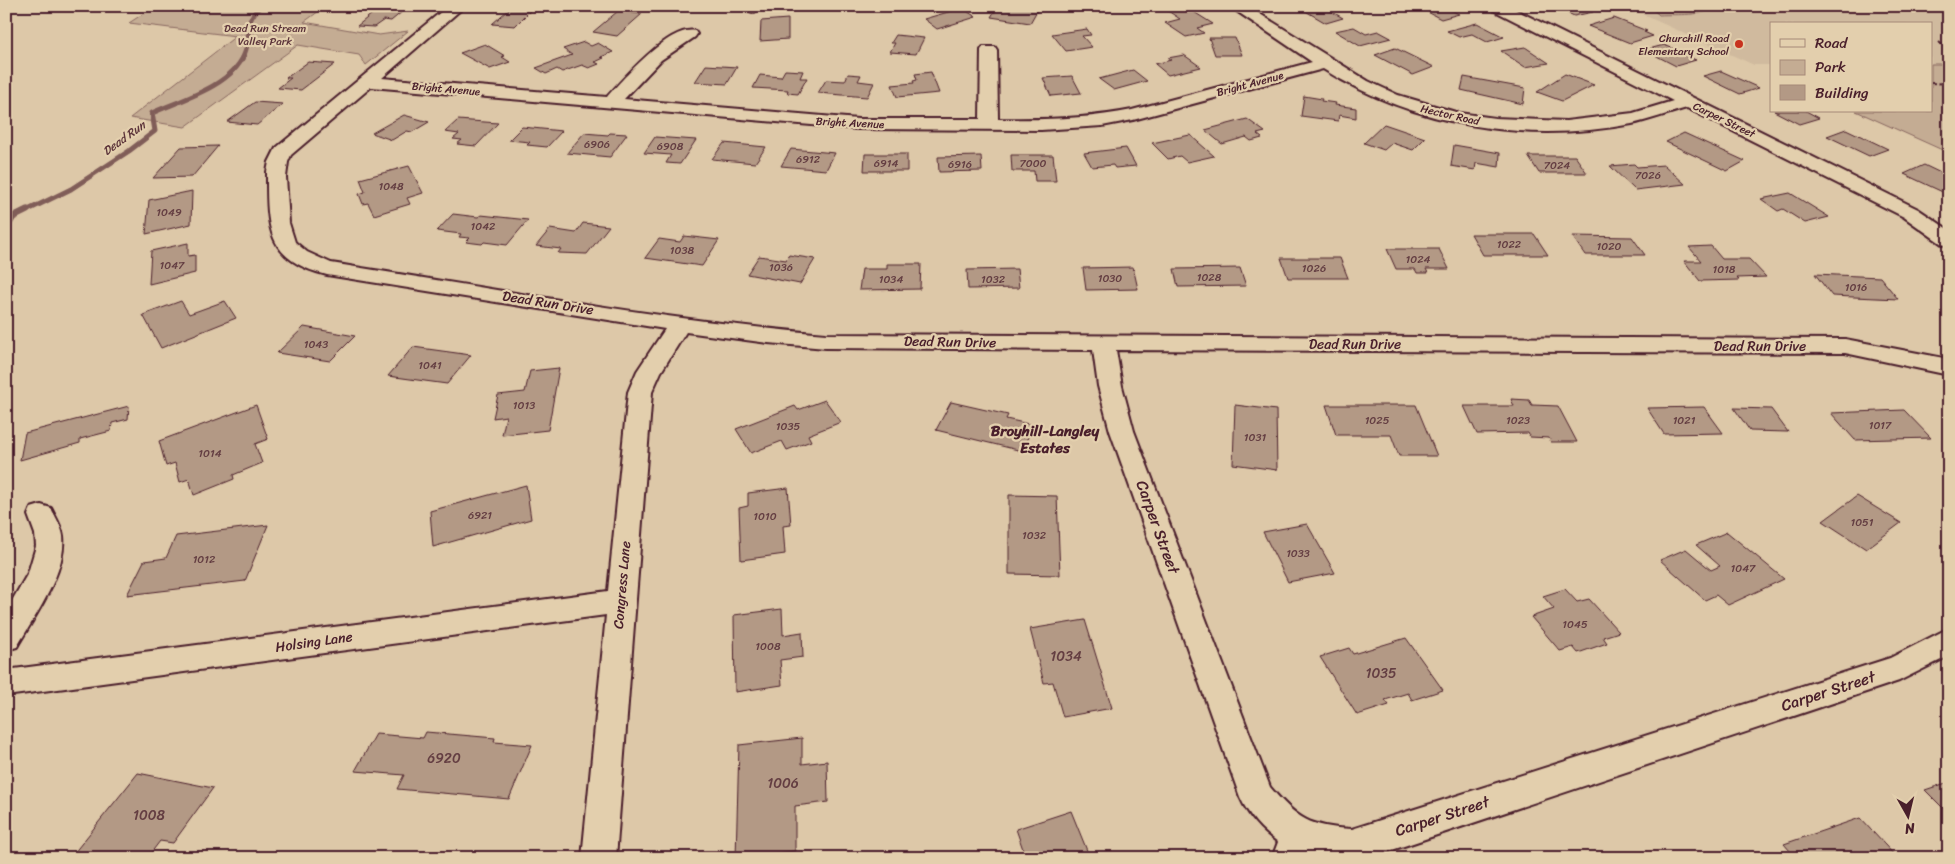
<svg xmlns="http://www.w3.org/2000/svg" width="1955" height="864" font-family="Sriracha,sans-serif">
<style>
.built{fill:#d0ba9e}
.green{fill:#c4ac93;stroke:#87665f}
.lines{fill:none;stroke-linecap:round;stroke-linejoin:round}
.stream-far1{stroke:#805d59;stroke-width:5}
.stream{stroke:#805d59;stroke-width:7}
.building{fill:#b39985;stroke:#4a1f2b}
.street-casing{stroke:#4a1f2b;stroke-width:4}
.path{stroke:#4a1f2b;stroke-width:2;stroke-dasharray:4 2.5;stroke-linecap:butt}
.street{fill:#e3cfad;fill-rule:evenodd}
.poi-dot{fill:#c8321e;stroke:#e3cfad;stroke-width:2}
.labels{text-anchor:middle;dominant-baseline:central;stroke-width:4.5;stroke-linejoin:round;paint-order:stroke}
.far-park-label{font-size:11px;fill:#5c343b;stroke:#e3cfad}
.far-poi-label{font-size:11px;fill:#4a1f2b;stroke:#e3cfad;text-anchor:end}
.far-street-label{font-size:11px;fill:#4a1f2b;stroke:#e3cfad}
.number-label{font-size:11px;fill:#643e42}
.far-water-label{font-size:12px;font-style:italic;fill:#5c343a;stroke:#e3cfad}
.street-label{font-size:14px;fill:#4a1f2b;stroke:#e3cfad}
.near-number-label{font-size:14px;fill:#643e42}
.neighbourhood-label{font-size:15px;font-weight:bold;fill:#4a1f2b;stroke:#e3cfad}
.near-street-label{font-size:16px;fill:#4a1f2b;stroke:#e3cfad}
</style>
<rect width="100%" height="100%" fill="#ddc8a8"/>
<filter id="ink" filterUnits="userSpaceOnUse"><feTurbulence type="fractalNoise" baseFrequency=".02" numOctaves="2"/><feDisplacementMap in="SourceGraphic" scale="10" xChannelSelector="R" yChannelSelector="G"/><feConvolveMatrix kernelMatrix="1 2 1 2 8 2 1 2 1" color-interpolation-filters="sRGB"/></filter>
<g filter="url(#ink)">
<path class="built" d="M1624,6H1949V64H1931V24H1771V65H1754Z"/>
<path class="green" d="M155,6H326L304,22L379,35L408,31L366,65L359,55L298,45L185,127L130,118L236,36L129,23Z
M1649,6H1718C1703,17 1677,14 1659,15Z
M1931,64H1949V153L1856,111H1931Z"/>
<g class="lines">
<path class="stream-far1" d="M24,212L71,189L129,151L155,131L152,113C181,100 231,86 244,55C253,35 242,22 261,6"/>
<path class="stream" d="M6,229L13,217L27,210"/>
</g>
<path class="building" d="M382,6H409L391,21L384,20L374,27L357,26Z
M728,6H767L754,14Z
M998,6H1030L1039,7L1030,23L991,17Z
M1313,6H1322L1343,18L1326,23L1302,9Z
M1416,6H1443L1459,14L1441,19Z
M1554,6H1582L1593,12L1574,16Z
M1186,7L1213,24L1197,28L1204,33L1186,37L1165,23L1180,19L1168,11Z
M962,8L976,17L937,29L924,19Z
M509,9L531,10L515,26L492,24Z
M618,11L642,14L617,36L593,32Z
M1614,18L1647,31L1644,32L1653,36L1630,43L1588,26Z
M788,19V39L760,41L761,21Z
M1477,23L1504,37L1487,42L1472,34L1459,37L1447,31Z
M1354,27L1366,34L1378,31L1391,38L1360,46L1335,31Z
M1087,29L1091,35L1082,36L1092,47L1066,51L1052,34Z
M896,35L924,38L916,54L890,52L895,43H891Z
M1209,38H1235L1242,55H1215Z
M584,42L591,46L598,43L613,52L601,57L604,58L595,62L599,64L589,68L582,65L562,72L557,69L546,74L536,68L572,55L563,49Z
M485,44L505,56L502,57L510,62L490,69L460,53Z
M1664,45L1690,55L1686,56L1696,60L1676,66L1645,50Z
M1525,47L1549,63L1525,67L1501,51Z
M1395,48L1434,67L1413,75L1375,55Z
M1184,55L1201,67L1168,75L1155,64L1171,60L1168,58Z
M308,62L335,64L301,90L278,88L291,78H286Z
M706,65L737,67L727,84L695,82Z
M785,70L803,71L800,78H807L798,94L787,93L788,90L753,88L760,75L781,77Z
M1133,70L1147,81L1114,90L1099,79Z
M1721,71L1759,88L1740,94L1703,76Z
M931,72L939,93L897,97L892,85L914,83L913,81L917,80L915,74Z
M848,74L861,75L858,81L874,83L867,97L818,93L826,80L845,81Z
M1565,74L1594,85L1562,101L1537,92Z
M1072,76L1081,93L1051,96L1043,78Z
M1464,77L1525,88L1523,104L1461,90Z
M1304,96L1322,99L1321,101L1336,103L1335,105L1356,108V118L1339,115L1338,121L1301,116Z
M255,102L283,104L257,125L227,122Z
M1774,111H1806L1819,118L1799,124Z
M404,115L429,122L412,132L407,131L392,140L372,133Z
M1247,119L1265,132L1257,134L1262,138L1251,141L1246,137L1222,144L1205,130Z
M458,120L498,123L476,146L457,144L462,140L453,139L459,134L445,132Z
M1384,124L1425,138L1413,150L1392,143L1384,150L1364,143Z
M522,127L562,131L547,147L527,145L530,142L509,140Z
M1846,129L1888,149L1869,156L1827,136Z
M584,133L608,135L610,133L627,134L610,157L567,153Z
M1684,133L1745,161L1727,171L1666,142Z
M1190,135L1214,156L1187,162L1180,156L1168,159L1152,143Z
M655,137L696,140L680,164L666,163L671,155L644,153Z
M724,143L766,147L755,163L712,159Z
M1454,145L1500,153L1499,167L1476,163L1475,170L1451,166Z
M218,146L192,177L153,178L181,147Z
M1126,148L1136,166L1115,168L1113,165L1092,167L1084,153Z
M791,149L835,153L826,170L781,166Z
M865,154H907V171H864Z
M1011,155H1053L1056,181H1035L1034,171H1012Z
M981,156L982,171L939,172L938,157Z
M1528,156H1575L1587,173H1539Z
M1634,164L1637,167L1664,165L1685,184L1635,190L1610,166Z
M1924,165L1949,177V195L1904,174Z
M409,166L423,193L407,198L410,204L374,215L368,203L363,204L359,194L365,192L360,179Z
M192,191L191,224L146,234L149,200Z
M1790,193L1829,217L1805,223L1783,209L1778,211L1761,199Z
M453,214L478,217L481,215L528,220L507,245L484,242L482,244L466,242L470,238L459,237L461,234L437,231Z
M583,223L609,226L587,254L558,253L561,249L536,246L550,229L576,233Z
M1471,234H1534L1548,255H1483Z
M684,236L719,240L702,266L645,258L659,239L680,242Z
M1572,236L1632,237L1645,255H1585Z
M188,243V256L195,255V273L149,284L151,251Z
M1711,246L1722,259H1749L1766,277L1737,278L1739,280L1700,281L1684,261H1701L1689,247Z
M1387,249H1439L1449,269H1426L1428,273H1417L1415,269H1396Z
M789,255L815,259L800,284L747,274L759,256L786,260Z
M1281,258H1340L1348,278H1288Z
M887,264H921L920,289L859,290L862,269H887Z
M1133,267L1138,289L1086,290L1083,268Z
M1240,268L1246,286L1178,287L1174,269Z
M1017,269L1019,288L968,289L967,270Z
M1815,274L1880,277L1898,299L1832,296Z
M181,301L189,314L225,301L236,318L161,348L143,315Z
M304,327L355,336L330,361L277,353Z
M413,347L471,355L447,384L388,376Z
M559,368L548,430L502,435L506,416L493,418L498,395L525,392L530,371Z
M1511,399L1529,400L1532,405L1558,406L1577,442H1551L1549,438L1530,437L1528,433L1477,434L1464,406H1514Z
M825,400L841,422L808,435L811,441L787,450L782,441L751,453L736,429L795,406L798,410Z
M951,402L1008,415L1006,419L1033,425L1022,451L936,430Z
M256,405L268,439L255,444L262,463L233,475L234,479L194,495L189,479L180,482L175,463L166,466L159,441Z
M1235,405L1276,410L1277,470L1233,464Z
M1326,405H1416L1437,456H1399L1391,435H1336Z
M129,406L128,419L112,423L111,431L80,439V443L20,460L25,433Z
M1704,407L1723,433L1664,434L1647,408Z
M1734,408L1771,409L1788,432L1750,431Z
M1904,410L1931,438L1855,440L1831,413Z
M526,485L531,519L433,547L430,511Z
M788,488L791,525L783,526L785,554L741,560L739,508L748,506V493Z
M1009,495L1057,496L1060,575L1009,574Z
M1857,496L1901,523L1866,549L1823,521Z
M1307,524L1335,573L1288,582L1263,532Z
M268,525L245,581L127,595L144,561L166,558L176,536Z
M1727,532L1784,579L1728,605L1716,595L1705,600L1660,560L1686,549L1711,570L1720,566L1696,545Z
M1565,589L1577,602L1589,599L1619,632L1603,637L1607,643L1578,653L1573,647L1560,651L1531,617L1554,609L1543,596Z
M782,609L783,635L802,632L803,657L780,660L782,685L735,692L734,615Z
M1085,620L1112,708L1063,717L1053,682L1044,683L1030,629Z
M1406,638L1443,690L1412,700L1408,693L1385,700L1389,705L1357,715L1320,657L1349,648L1353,654Z
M426,732L495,738L494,742L532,745L509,799L397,789L404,775L355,771L376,734L423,738Z
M802,738V764L827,761L828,802L795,806V851L736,858L739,745Z
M138,773L213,788L173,843L160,841L147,858H70Z
M1949,782V814L1925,790Z
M1071,811L1090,858H1026L1016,829Z
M1860,818L1897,858H1796L1784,844Z"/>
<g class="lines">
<g class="street-casing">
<path id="street" d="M448,6H465L382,78L607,97C622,80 670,25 695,31L697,34L695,37L661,60L624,99L858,119H980L981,50L983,47H995L997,50L998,119C1043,120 1087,119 1132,110L1312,62L1229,6H1247L1368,81L1398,95L1459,113L1495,118L1566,121L1633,113L1673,101L1491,9L1489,6H1508L1918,209L1949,230V246L1942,244L1904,217L1687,108C1668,113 1650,120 1632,124C1525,144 1415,126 1323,69L1133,120L1102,126L1041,130L858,129L371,87L291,155L288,162L286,177L289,223L295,242L307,252L331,263C496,289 660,320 826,334L1845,339L1949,359V375L1845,353L1116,350L1122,386L1134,431L1270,787C1297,819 1310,827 1352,829L1890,658L1949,628V656L1899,681L1368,858H1314L1308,856L1307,858H1272L1278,842C1262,831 1248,815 1240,797L1110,431L1098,386L1093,350L826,348L768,343L686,332L661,372L652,392L616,858H582L606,615L6,696V670L608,591L628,392L637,371L665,329L327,275C266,260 267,227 267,172L269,162L276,148Z
M41,505L51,508C55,516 62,527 63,536C67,572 34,617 17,647L6,650V611L28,573L36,546L35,534L28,515L31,508Z"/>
</g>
<path class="path" d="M1939,42L1949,51
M1931,83L1949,84"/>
<use href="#street" class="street"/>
</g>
</g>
<circle class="poi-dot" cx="1739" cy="44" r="5"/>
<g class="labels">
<g class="far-park-label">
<text x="265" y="28">Dead Run Stream<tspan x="265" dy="13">Valley Park</tspan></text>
</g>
<g class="far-poi-label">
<text x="1729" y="38">Churchill Road<tspan x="1729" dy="13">Elementary School</tspan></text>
</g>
<g class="far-street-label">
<text transform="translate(1250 84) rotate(-15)">Bright Avenue</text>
<text transform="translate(446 89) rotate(5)">Bright Avenue</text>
<text transform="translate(1450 115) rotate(13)">Hector Road</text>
<text transform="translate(1724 120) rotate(26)">Carper Street</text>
<text transform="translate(850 123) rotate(3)">Bright Avenue</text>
</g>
<g class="number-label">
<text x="597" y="144">6906</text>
<text x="670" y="146">6908</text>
<text x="808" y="159">6912</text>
<text x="886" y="163">6914</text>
<text x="1033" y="163">7000</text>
<text x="960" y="164">6916</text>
<text x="1557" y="165">7024</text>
<text x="1648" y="175">7026</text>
<text x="391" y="186">1048</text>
<text x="169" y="212">1049</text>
<text x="483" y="226">1042</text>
<text x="1509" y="244">1022</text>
<text x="1609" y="246">1020</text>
<text x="682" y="250">1038</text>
<text x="1418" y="259">1024</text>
<text x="172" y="265">1047</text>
<text x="781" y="267">1036</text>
<text x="1314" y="268">1026</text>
<text x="1724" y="269">1018</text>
<text x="1209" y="277">1028</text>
<text x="1110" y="278">1030</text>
<text x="891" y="279">1034</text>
<text x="993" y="279">1032</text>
<text x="1856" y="287">1016</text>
<text x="316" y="344">1043</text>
<text x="430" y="365">1041</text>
<text x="524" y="405">1013</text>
<text x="1377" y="420">1025</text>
<text x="1518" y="420">1023</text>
<text x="1684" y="420">1021</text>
<text x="1880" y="425">1017</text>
<text x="788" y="426">1035</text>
<text x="1255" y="437">1031</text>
<text x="210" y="453">1014</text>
<text x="480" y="515">6921</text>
<text x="765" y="516">1010</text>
<text x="1862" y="522">1051</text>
<text x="1034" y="535">1032</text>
<text x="1298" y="553">1033</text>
<text x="204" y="559">1012</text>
<text x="1743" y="568">1047</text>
<text x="1575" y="624">1045</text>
<text x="768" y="646">1008</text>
</g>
<g class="far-water-label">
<text transform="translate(124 138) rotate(-36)">Dead Run</text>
</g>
<g class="street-label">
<text transform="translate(548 303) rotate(9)">Dead Run Drive</text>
<text transform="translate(950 342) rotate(1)">Dead Run Drive</text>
<text x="1355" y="344">Dead Run Drive</text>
<text x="1760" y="346">Dead Run Drive</text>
<text transform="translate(622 585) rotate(-85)">Congress Lane</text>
<text transform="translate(314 642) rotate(-8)">Holsing Lane</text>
</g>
<g class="near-number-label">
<text x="1066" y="656">1034</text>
<text x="1381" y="673">1035</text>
<text x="444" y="758">6920</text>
<text x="783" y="783">1006</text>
<text x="149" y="815">1008</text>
</g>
<g class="neighbourhood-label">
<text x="1045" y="431">Broyhill-Langley<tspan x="1045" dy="17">Estates</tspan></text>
</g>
<g class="near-street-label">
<text transform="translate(1158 527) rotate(70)">Carper Street</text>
<text transform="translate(1828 691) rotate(-18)">Carper Street</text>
<text transform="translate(1442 816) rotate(-18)">Carper Street</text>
</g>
</g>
<rect width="1955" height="864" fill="none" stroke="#e3cfad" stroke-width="25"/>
<rect x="12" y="12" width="1930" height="839" fill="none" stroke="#4a1f2b" stroke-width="2" filter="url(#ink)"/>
<rect x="1770" y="22" width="162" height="90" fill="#e3cfad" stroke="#a68979"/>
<rect x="1780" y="39" width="25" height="8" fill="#e3cfad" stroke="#a68979"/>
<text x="1815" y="48" font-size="15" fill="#4a1f2b">Road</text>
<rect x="1780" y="60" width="25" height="15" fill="#c4ac93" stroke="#a68979"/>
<text x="1815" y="72" font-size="15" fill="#4a1f2b">Park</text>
<rect x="1780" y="85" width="25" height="15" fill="#b39985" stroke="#a68979"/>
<text x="1815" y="98" font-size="15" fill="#4a1f2b">Building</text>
<g transform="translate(1908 816) rotate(172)" stroke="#e3cfad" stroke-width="4" paint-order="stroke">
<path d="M0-4L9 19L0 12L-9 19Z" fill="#4a1f2b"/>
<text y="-8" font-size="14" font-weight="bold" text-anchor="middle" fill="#4a1f2b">N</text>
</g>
</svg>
